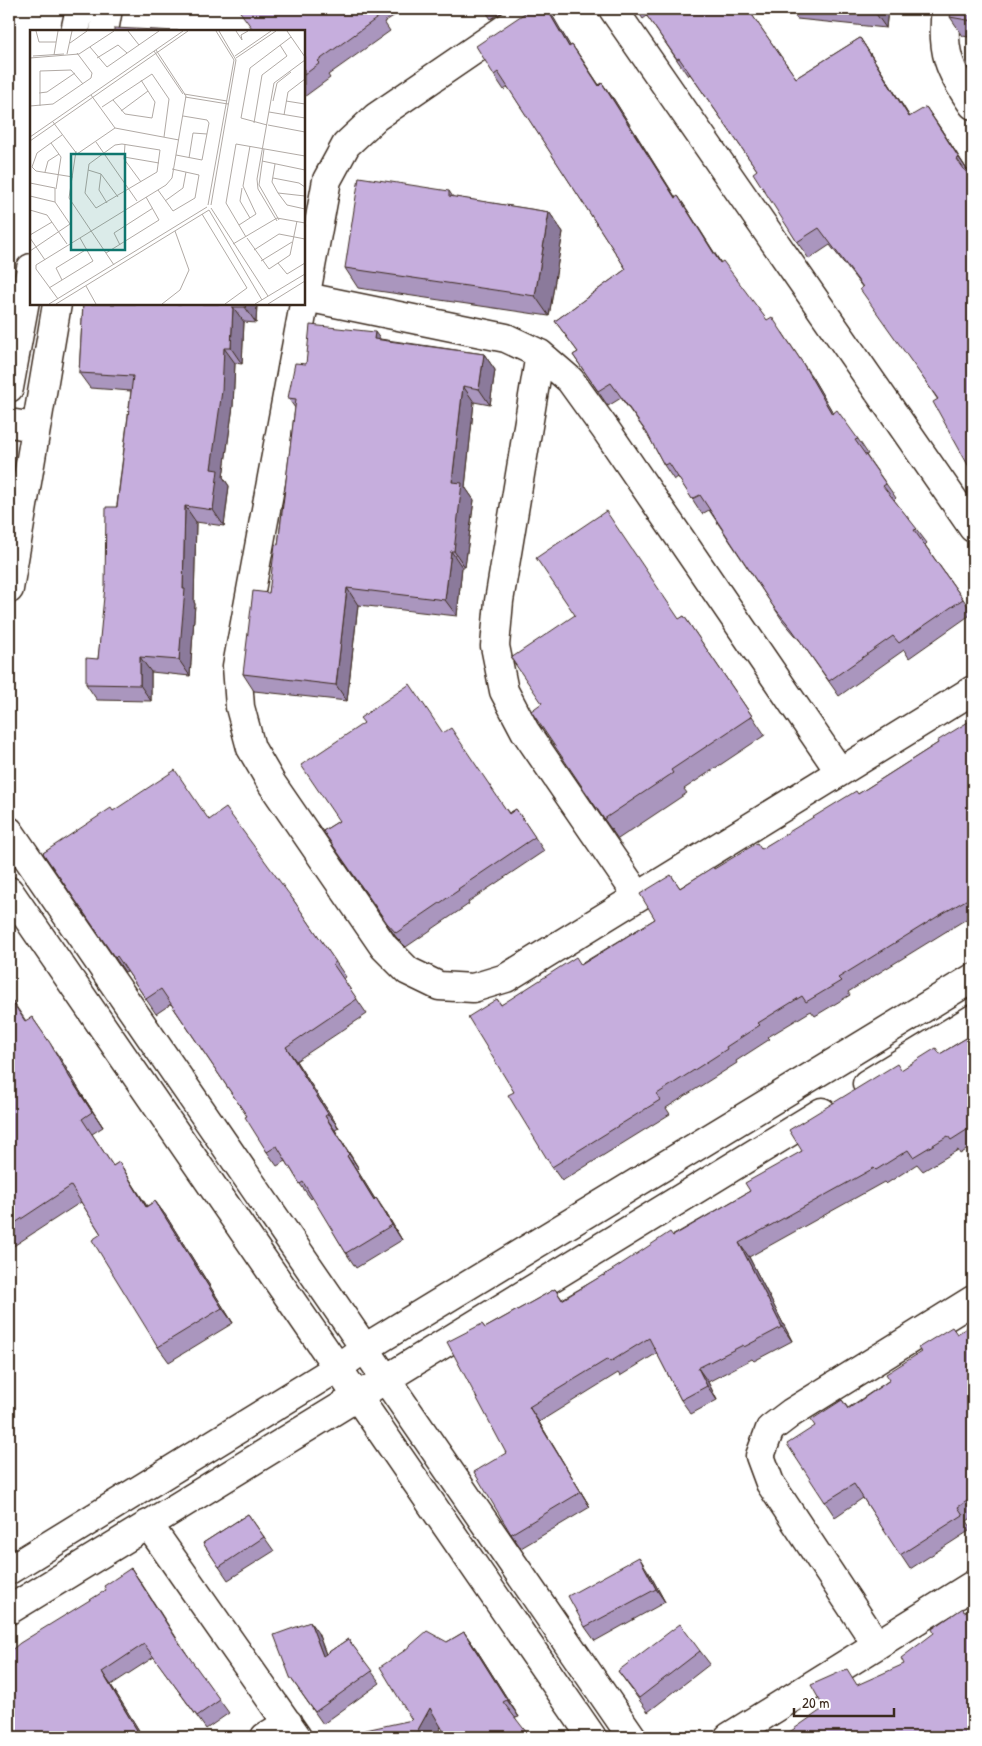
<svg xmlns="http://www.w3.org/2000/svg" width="982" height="1746" font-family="'Patrick Hand',sans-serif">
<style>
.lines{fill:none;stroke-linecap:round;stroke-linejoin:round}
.minor-casing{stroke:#3b2a1e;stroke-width:31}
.minor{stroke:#fff;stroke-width:28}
.wall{fill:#aa96be;stroke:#3b2a1e}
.shaded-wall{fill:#8b7a9b;stroke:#3b2a1e}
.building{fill:#c6aedd;stroke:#3b2a1e}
.inset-road{fill:none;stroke:#b1aaa5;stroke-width:1}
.view{fill:#0f766e;fill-opacity:0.15;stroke:#0f766e;stroke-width:2.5}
.inset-edge{fill:none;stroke:#3b2a1e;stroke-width:2.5}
</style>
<rect width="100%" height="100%" fill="#fff"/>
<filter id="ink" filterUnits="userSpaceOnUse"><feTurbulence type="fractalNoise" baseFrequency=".02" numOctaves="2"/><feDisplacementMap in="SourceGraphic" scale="10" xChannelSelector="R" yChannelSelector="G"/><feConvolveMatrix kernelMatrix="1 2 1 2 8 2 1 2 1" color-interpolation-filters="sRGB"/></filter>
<g filter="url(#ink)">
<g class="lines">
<g class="minor-casing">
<path id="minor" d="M534,9L376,117L346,145L327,180L237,666L240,707L251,748L272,784L384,947L408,971L439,986L473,988L506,978L973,690
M613,9L973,528
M946,9C941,51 949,71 973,105
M75,31L80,9
M104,31L108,9
M306,297L506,338L540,354L570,380L606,430L840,772
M540,354L499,601L495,646L504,691L525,731L638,896
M9,388L31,268
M9,423L35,427
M9,589L57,304
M9,831L632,1737
M9,891L592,1737
M867,1084L973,1019
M148,1524L297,1737
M9,1570L337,1368L365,1348L973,978
M9,1610L822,1112
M877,1645L770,1483L760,1456L770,1429L791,1413L973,1300
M265,1737L288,1723
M729,1737L973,1585"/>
</g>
<use href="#minor" class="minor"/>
</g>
<path class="wall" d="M238,9H405L384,22L390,31L328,75L330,78L304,97V31Z
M484,9H507L491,19Z
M531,9H548L570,46L572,45L599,85L602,83L613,98L676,198L678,196L688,211L721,263L812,377L833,413L858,439L868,454L866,455L896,498L894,500L927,543L925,545L973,613L909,658L904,650L839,696L801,642L783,621L709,510L702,514L678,477L674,480L664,465L648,435L621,398L608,406L573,355L578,352L555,321L626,269L508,87L504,90L494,75Z
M636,9H750L754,15H752L796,78L860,38L871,55L910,117L937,123L970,174L968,175L938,400L863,288L830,245L809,259L797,242L757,170L690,74L688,76L647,16L643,19Z
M790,9H888L886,28L797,19Z
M973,9V38L963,36L950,17Z
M449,191L453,197L549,212L563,232L549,316L358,288L345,268Z
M83,304H257L256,323L244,322L242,364L235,363L233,406L223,477L229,486L224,526L196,522L194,602L195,604L190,676L151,672V701L97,700L86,684L98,659L131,391L90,388L79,373Z
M380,339L484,354L495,370L490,405L474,402L465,487L474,500L465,567H462L457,616L358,605L347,701L254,691L243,674L269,593L278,545L295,408L288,398L306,364Z
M684,616L765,735L684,789L687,793L618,839L604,819L680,619Z
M973,719V915L950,929L848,992L850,995L815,1016L811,1011L768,1037L770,1039L736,1061L737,1063L666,1108L670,1114L562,1181L552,1167L514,1092L497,999L501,1005L581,964L655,919L671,875L680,888L715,869L761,849L858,794L938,743Z
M364,723L443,733L509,813L516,809L544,851L468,902L469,904L406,947L396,937L323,831L339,821Z
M113,811L209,819L292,898L346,977L343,979L367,1014L296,1061L339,1128L335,1130L359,1169L357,1170L375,1199L376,1198L386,1213L402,1240L356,1268L346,1253L313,1197L311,1199L300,1184L286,1161L277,1166L267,1152L247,1116L171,1004L156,1014L127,971L125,972L43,853Z
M9,996L26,1021L60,1058L81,1093L103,1127L92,1134L113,1166L119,1162L129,1178L147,1206L155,1201L166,1216L233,1323L169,1362L158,1347L101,1234L81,1202L9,1249Z
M973,1034V1146L960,1154L958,1150L923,1171L917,1164L886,1184L884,1182L749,1257L792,1341L754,1361L752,1359L708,1382L717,1400L691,1414L681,1400L657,1353L620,1376L618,1373L539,1422L590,1507L521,1548L511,1534L506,1453L482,1324L485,1328L555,1289L562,1299L750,1191L802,1151L901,1070L940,1054Z
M973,1324V1517L967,1521L972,1529L910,1569L863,1498L835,1517L825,1502L815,1426L842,1400L848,1408Z
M9,1372L13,1379L9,1382Z
M248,1514L274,1551L228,1580L203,1543Z
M131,1568L187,1655L229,1713L206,1729L154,1657L111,1685L143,1737H9L106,1590Z
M648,1571L665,1602L595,1641L585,1627Z
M464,1632L476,1649L519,1717L515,1718L441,1727L435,1737H363L412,1720L447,1642Z
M318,1633L326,1654L348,1639L380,1683L323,1724L290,1677Z
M700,1651L710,1664L648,1712L618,1671Z"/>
<path class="shaded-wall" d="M547,9H548L551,13L579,61L569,47Z
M874,9H888L886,28L874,11Z
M860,38L871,55L920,133L909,117Z
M572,45L582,59L609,100L599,86Z
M602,83L613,98L685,213L675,198Z
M926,107L937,123L970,174L959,158Z
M9,114L11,117L9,127Z
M678,196L688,211L730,278L720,263Z
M549,212L563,232L549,316L535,296Z
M246,304H257L256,323L245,307Z
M233,307L244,322L242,364L231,348Z
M375,332L387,348L374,339Z
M782,332L812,377L842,428L832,414Z
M224,348L235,363L233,406L223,477L229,486L224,526L213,510L211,469Z
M484,354L495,370L490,405L479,389Z
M463,386L474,402L465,487L474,500L465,567L454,551L452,482Z
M185,506L196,522L194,602L195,604L190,676L179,660L183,589Z
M451,551L462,567L457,616L445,600Z
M347,588L358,605L347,701L336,685Z
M140,657L151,672V701L140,685Z
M32,1017L60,1058L81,1093L103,1127L70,1078Z
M286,1047L296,1061L339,1128L328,1114Z
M325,1116L335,1130L359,1169L349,1154Z
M347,1156L357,1170L384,1214L374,1200Z
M119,1162L129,1178L156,1222L146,1207Z
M376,1198L386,1213L402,1240L392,1225Z
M155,1201L166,1216L233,1323L222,1308Z
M739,1243L749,1257L792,1341L782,1327Z
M698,1368L708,1382L717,1400L707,1386Z
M529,1407L539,1422L590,1507L581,1492Z
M639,1557L648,1571L665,1602L656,1589Z
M131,1568L140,1581L190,1659L181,1646Z
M310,1622L318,1633L331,1668L323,1656Z
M464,1632L476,1649L519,1717L507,1700Z
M102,1672L111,1685L143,1737H141Z
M430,1708L442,1725L435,1737H414Z"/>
<path class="building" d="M238,9H375L380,16L318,61L320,63L304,75V31H254Z
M531,9H547L569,47L572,45L599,86L602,83L675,198L678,196L720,263L723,261L767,320L772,317L802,362L832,414L837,410L858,439L855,440L886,484L883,486L917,529L914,530L963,599L899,643L893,636L829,681L791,628L773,606L700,495L692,499L669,463L664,465L647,433L611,383L598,391L573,355L578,352L555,321L626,269L498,72L494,75L476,46Z
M642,9H748L796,78L860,38L909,117L926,107L959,158L957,159L973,182V474L933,402L938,399L860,289L863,287L819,228L797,242L753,173L757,170L679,58L677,59Z
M852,9H874V11Z
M952,9H973V21L950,17Z
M114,28L178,31H114Z
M359,177L449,191V196L549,212L535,296L345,268Z
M83,304H246L245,307H233L231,348H224L222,391L211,469L218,470L213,510L185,506L183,589H185L179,660L140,657V685L86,684V658L98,659L105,586L106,507H117L133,376L79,373Z
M310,325L375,332L374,339L484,354L479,389L463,386L452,482L462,483L454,551H451L445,600L347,588L336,685L243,674L253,591L269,593L275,544L278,545L296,399L288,398L295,363L306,364Z
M606,511L679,619L684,616L752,716L671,770L673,773L604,819L531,711L542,703L511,658L575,615L536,558Z
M410,684L443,733L451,728L509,814L516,809L535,837L458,889L459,890L396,933L387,923L323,831L339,821L301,765L364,723L360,718Z
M973,719V896L940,915L838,978L841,981L806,1002L802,996L758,1023L760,1025L726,1047L727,1049L657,1094L660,1100L552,1167L508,1095L514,1092L468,1017L497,999L501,1005L576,957L581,965L655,919L640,894L671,875L680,888L713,867L714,869L757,843L761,849L856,791L858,794L938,743L937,741Z
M175,770L209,820L226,808L292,898L336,962L333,964L357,999L286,1047L328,1114L325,1116L349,1154L347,1156L374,1200L376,1198L392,1225L346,1253L303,1182L300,1184L277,1146L267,1152L245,1117L247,1116L161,989L146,999L117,956L115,958L43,853L111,808L113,811Z
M9,997L25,1021L32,1017L50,1043L70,1078L92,1112L82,1119L113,1166L119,1162L146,1207L155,1201L222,1308L158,1347L92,1240L101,1234L71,1186L9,1227Z
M973,1034V1126L951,1140L948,1136L913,1157L908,1150L876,1170L874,1168L739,1243L782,1327L744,1347L743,1345L698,1368L707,1386L681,1400L649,1338L610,1362L608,1359L529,1407L581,1492L511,1534L474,1472L506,1453L447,1342L482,1324L485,1328L555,1289L562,1300L603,1275V1276L670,1232L673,1236L750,1191L745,1183L802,1151L789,1130L897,1064L901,1070L936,1048L940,1054Z
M973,1324V1497L958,1507L963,1515L900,1555L854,1484L825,1502L787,1444L815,1426L811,1420L842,1400L848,1409L890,1380L886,1374L921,1352L918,1348L952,1327L957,1334Z
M248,1514L264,1537L219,1567L203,1543Z
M639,1557L656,1589L585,1627L568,1596Z
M131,1568L181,1646L220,1700L197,1716L144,1644L102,1672L141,1737H9V1652L20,1643L106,1590L104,1586Z
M963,1608L964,1612L973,1608V1737H778L791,1731L824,1708L811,1685L847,1669L857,1685L904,1664L901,1658L934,1633L932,1629Z
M310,1622L323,1656L348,1639L372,1671L315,1712L290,1677L274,1635Z
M680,1624L700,1651L639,1698L618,1671Z
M427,1631L447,1642L464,1632L507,1700L503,1702L530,1737H447L430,1708L414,1737H363L361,1731L412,1720L380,1667L404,1651Z"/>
</g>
<g transform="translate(30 30)">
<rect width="275" height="275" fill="#fff"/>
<path class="inset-road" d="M6,1L9,12H26M98,1L109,15M206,1L212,10L211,5L218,1M257,1L275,27M40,13L57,1M60,17L77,37L129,1M124,21L153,64M37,24L42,1M24,25L28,1M3,26L34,24M205,26L241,1M0,28L49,24L84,1M67,28L88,15L97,23M206,28L246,1M9,63L17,62L45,43M154,64L197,71M61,65L85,98L149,110M155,67L198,74M83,70L95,84L122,88L125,72L111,50M243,71L247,53L261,42M256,71L275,74M0,76L23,74L61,48L62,43L47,23M10,76V41L41,40L53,54M72,77L122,44L139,69L134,107M91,81L118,61M239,82L275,88M254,85L258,62L275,49M23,92L47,124L85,98M224,93L232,45L257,26L250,15M237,95L211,88L220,38L261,7M238,95L275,102M32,105L7,123L2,137L6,141L43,147M0,107L153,1M0,111L158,1M66,112L107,171M21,113L31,127L26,159M92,114L130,120L127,142L66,178L55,163L59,134L85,115ZM95,114L94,129L111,152M234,119L229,155L249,190M46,121L39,168L84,235M146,125L172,130L179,93L177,90L153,86M94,127L129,133M159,128L163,103L177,104M232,131L275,140M245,134L242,152L248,163L257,175L275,179M58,140L71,144L88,167M15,142L18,131L29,124M71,144L69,160L77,173M243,148L269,153L275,157M0,153L25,158V172M212,158L210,171L220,188M128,160L143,181L165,168L169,145L142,139M248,163L275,166M0,166L25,172L40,194L0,221M135,171L153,158L156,142M178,175L204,30L186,1M181,175L206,30L189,1M181,178L238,266M0,180L17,185L37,214M179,180L232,270M172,184L217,258L195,274M247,191L228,159L227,149L244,53L275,30M209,195L226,184L213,156L220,116M0,205L22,192M216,207L196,173L206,114L275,126M0,208L15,230M217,208L239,239L260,225L267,191M203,214L247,188L275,193M90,215L84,203L123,178M224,220L249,204L275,209M76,223L129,190L116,167M231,231L262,212M248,233L257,244L275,233M32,250L26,238L57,219M56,256L66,274M19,258L63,231L50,208M28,269L6,239V235L136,155L142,148L156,66L126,20M19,274L177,177M26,274L179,180M132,274L150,260L159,240L145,201M225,274L275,244M238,274L275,251"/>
<path class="view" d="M41,124H95V220H41Z"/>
<rect width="275" height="275" class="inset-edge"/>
</g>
<rect width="982" height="1746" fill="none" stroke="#fff" stroke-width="30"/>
<rect x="15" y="15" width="952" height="1716" fill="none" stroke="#3b2a1e" stroke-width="2" filter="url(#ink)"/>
<path d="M794 1708v8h100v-8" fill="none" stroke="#3b2a1e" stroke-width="2.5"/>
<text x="802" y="1708" font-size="15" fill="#3b2a1e" stroke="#ffffff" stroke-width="4" paint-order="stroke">20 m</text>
</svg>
